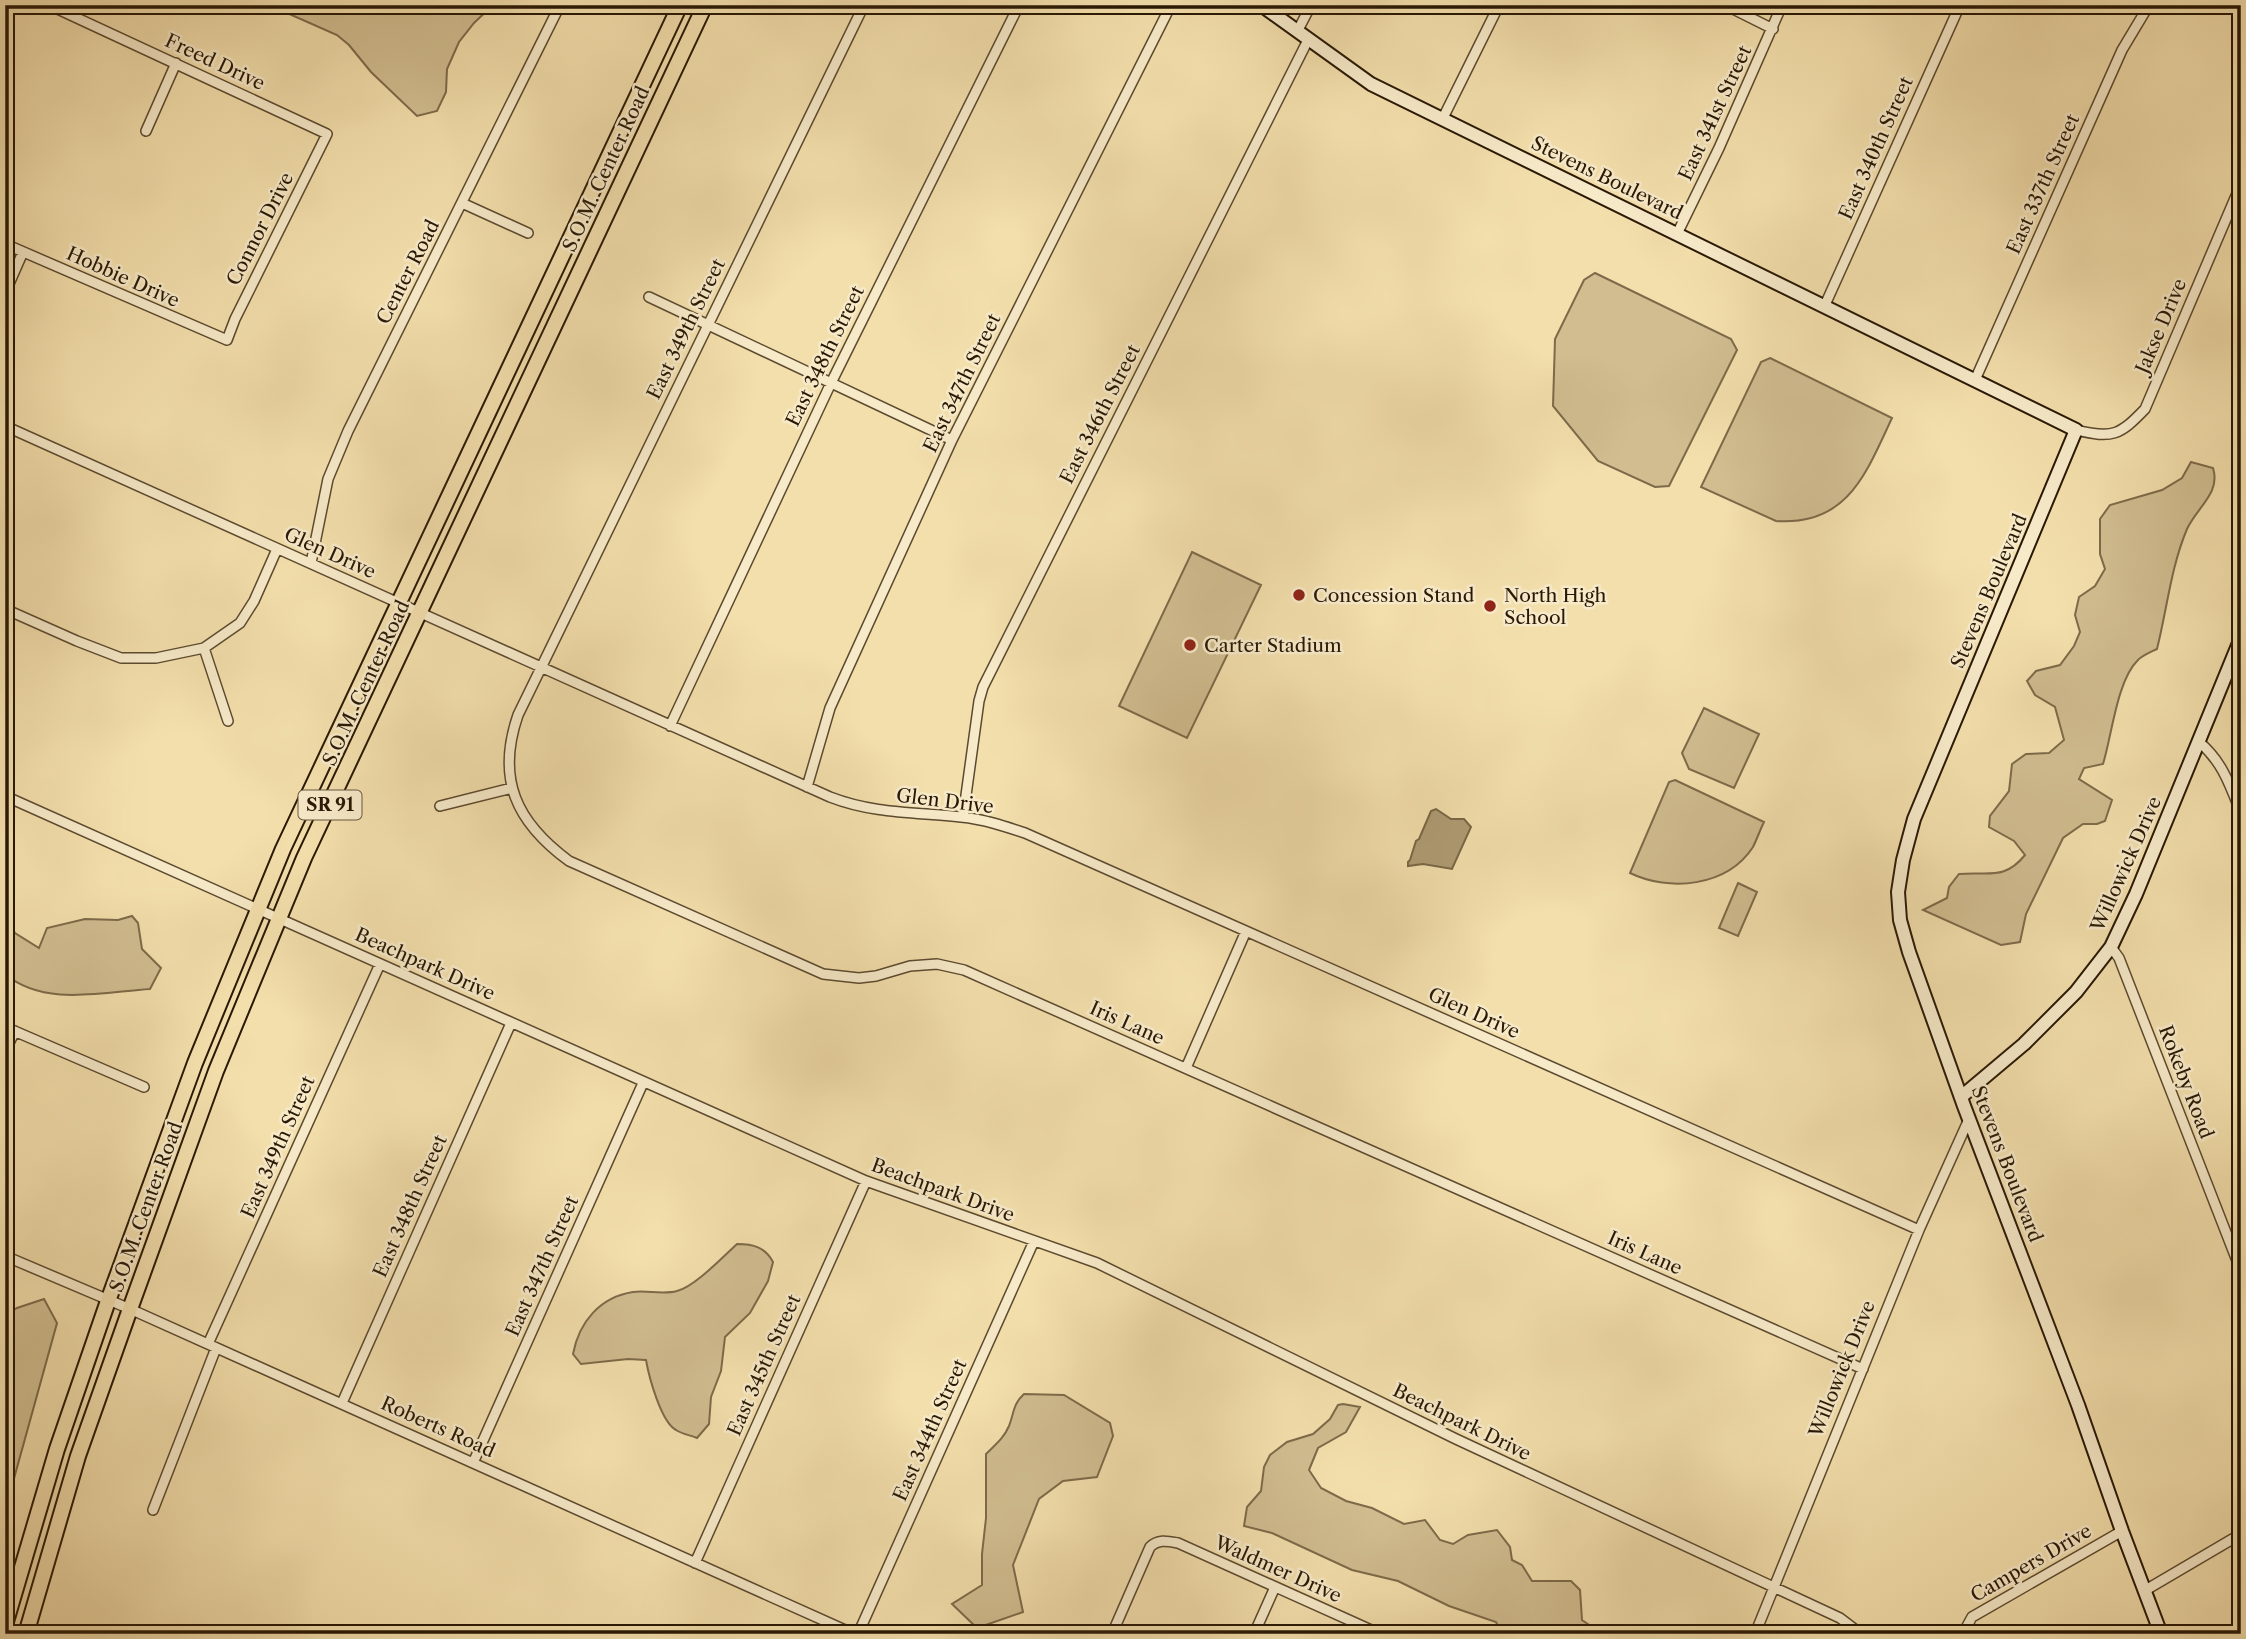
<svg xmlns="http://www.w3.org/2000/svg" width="2246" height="1639" font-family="'Libre Caslon Text',serif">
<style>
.green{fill:#d1bd90;stroke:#7d6a4a;stroke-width:2}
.water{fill:#ae9b73;stroke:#796747;stroke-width:2}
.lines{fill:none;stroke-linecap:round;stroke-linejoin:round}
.street-casing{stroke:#5c4a2f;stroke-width:12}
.secondary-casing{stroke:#291805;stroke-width:16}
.primary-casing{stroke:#291805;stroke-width:18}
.street{stroke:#f7eac9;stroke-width:9}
.secondary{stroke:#f7eac9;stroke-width:12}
.primary{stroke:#f3dfac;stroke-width:14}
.poi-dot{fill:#8f2418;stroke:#f7eac9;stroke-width:2.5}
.labels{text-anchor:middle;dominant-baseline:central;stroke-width:5;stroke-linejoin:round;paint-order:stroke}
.shield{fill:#f7eac9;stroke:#675740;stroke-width:2}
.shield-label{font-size:18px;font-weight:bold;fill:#291805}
.street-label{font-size:19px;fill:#291805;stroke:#f7eac9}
.poi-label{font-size:19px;fill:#291805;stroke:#f7eac9;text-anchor:start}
</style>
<rect width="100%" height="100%" fill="#f3dfac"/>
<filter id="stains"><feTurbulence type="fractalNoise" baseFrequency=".00286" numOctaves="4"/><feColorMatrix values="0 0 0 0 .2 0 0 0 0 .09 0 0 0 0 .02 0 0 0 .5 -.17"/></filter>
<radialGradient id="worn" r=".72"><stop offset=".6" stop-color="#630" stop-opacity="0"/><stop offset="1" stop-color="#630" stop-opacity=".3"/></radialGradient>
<path class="green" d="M269,5H493L474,23L459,42L447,69L446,92L437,111L417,116L371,72L349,45L337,35Z
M1595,273L1731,339L1737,350L1669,486L1655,487L1598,461L1553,406L1555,339L1584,280Z
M1770,358L1892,418C1866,473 1848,526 1776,521L1701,487L1761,362Z
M2191,462L2213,468C2221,493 2197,507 2187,529C2171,567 2167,609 2157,649C2151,652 2143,655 2138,660C2117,680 2112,735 2103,764L2084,768L2079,779L2112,800L2105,821L2097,824H2083L2063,838L2026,914L2020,942L2001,945L1923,910L1947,898L1949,887L1959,874C1988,871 2004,881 2025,855L2014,841L1989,827L1990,816L2009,791L2012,764L2026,754L2049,753L2064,740L2055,707L2035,695L2027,681L2036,671L2060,665L2074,646L2080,632L2075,615L2079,597L2095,586L2105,569L2100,554V519L2110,505L2162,490L2182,478Z
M1192,552L1261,585L1187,738L1119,706Z
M1704,708L1759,734L1734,788L1689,769L1682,753Z
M1675,780L1764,822C1760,830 1757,839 1753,847C1727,887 1669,892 1630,873L1669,782Z
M1738,883L1757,892L1738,936L1719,928Z
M5,916L15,933L39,948L47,928L85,919L118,920L132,916L138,923L142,949L161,968L150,989C103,992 44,1007 5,974Z
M737,1244C753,1244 765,1247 773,1262L768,1281L750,1313L725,1337L721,1371L711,1397L709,1424L697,1438C690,1435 682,1434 676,1430C661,1422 649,1377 646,1360L628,1359L581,1364L573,1354C579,1322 600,1297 633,1292C647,1290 663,1295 677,1291C694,1287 723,1257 737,1244Z
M44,1299L57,1323L5,1511V1315L17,1308Z
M1024,1394L1064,1395L1110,1423L1113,1436L1097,1477L1063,1481L1039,1499L1013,1565L1023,1612L977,1628L952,1604L982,1585V1554L986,1518V1454C995,1445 1004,1438 1009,1426C1014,1413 1013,1404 1024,1394Z
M1343,1404L1360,1407L1346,1432L1318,1448L1309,1470L1321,1488L1346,1501L1372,1508L1404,1524L1425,1520L1440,1540L1453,1544L1468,1535L1497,1530L1510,1547L1512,1560L1522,1565L1532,1581H1571L1580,1590L1582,1620L1598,1631L1609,1634H1502L1496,1622L1449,1606L1398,1581L1352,1570L1272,1533L1244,1526L1247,1507L1261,1491L1264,1467L1270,1455L1287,1442L1313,1434L1330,1419L1338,1405Z"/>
<path class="water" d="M1436,809L1451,819H1464L1471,827L1452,869L1423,864L1408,866V862L1410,860L1416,841L1419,839L1431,811Z"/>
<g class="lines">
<g class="street-casing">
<path id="street" d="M864,5L518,715C496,779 516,822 569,861L823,974L859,978L876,976L910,966L937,964L964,970L1863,1369
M1725,5L1773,29
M1297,32L1311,5
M1442,120L1499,5
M146,131L176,63
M462,203L528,233
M1677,234L1719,148L1782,5
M5,244L227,340L235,319L327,134L49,5
M5,293L23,252
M649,297L952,440
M1825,305L1960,5
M1975,380L2122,50L2149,5
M5,426L830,797C874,814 915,812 961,817C983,819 1004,826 1025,833L1919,1230
M2076,430C2113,439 2120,435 2145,409L2241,184
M311,563L328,479L348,431L560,5
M5,609L77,641L121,658H156L204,648L240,623L254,601L277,549
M204,648L228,721
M670,726L831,383L1019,5
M2199,742C2222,761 2230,785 2241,813
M807,787L830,708L952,440L1171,5
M5,796L866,1181L1097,1263L1456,1439L1840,1618L1861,1634
M440,806L512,788
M963,817L979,701L983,687L1308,40
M2111,947L2119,958L2241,1271
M5,1027L144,1087
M5,1051L15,1031
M1186,1068L1246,931
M5,1256L130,1309L854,1634
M208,1344L380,964
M342,1403L511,1023
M473,1463L643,1083
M153,1510L216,1348
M695,1563L866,1181
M2144,1591L2241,1534
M858,1634L1034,1241
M1112,1634L1150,1547C1158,1539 1167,1541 1178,1543L1380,1634
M1254,1634L1275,1587
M1755,1634L1919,1230L1969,1119
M1967,1634L1966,1628L1972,1617L2122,1531"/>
</g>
<g class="secondary-casing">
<path id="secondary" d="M1261,5L1371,84L2076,430L1914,819L1903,860L1898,892L1900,920L1909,952L1964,1106L2078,1405L2122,1531L2161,1634
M1961,1097L2024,1044L2076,992L2111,947L2136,894L2241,638"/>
</g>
<g class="primary-casing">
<path id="primary" d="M5,1625L57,1449L108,1301L195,1063L283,849L680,5
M26,1634L78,1456L130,1309L216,1071L304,858L705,5"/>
</g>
<use href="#street" class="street"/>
<use href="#secondary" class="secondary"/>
<use href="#primary" class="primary"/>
</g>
<g class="poi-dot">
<circle cx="1299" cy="595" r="7"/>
<circle cx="1490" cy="606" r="7"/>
<circle cx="1190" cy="645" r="7"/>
</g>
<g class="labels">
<rect class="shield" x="298.5" y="790.5" width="63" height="29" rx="5"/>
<g class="shield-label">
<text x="330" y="805">SR 91</text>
</g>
<g class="street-label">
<text transform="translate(215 62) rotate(25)">Freed Drive</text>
<text transform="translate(1715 113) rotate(-65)">East 341st Street</text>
<text transform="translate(1876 148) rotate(-66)">East 340th Street</text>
<text transform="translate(606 169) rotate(-65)">S.O.M. Center Road</text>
<text transform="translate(1607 178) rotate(26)">Stevens Boulevard</text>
<text transform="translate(2043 184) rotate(-66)">East 337th Street</text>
<text transform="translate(260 229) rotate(-63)">Connor Drive</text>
<text transform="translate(408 272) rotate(-63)">Center Road</text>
<text transform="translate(123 277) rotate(24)">Hobbie Drive</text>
<text transform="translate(2161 326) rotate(-67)">Jakse Drive</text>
<text transform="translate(686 329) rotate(-64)">East 349th Street</text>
<text transform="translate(825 356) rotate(-64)">East 348th Street</text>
<text transform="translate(962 383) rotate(-64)">East 347th Street</text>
<text transform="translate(1100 414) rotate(-63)">East 346th Street</text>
<text transform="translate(330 553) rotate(24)">Glen Drive</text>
<text transform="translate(1989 591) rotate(-67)">Stevens Boulevard</text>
<text transform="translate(366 683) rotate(-65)">S.O.M. Center Road</text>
<text transform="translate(945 801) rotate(7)">Glen Drive</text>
<text transform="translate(2126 864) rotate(-66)">Willowick Drive</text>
<text transform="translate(425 964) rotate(24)">Beachpark Drive</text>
<text transform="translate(1474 1013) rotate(24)">Glen Drive</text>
<text transform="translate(1127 1023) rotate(24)">Iris Lane</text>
<text transform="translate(2186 1082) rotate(69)">Rokeby Road</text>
<text transform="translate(278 1147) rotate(-66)">East 349th Street</text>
<text transform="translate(2007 1164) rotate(69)">Stevens Boulevard</text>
<text transform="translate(943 1190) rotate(20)">Beachpark Drive</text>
<text transform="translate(410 1206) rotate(-66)">East 348th Street</text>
<text transform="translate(146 1207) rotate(-70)">S.O.M. Center Road</text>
<text transform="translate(1645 1253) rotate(24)">Iris Lane</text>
<text transform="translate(542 1266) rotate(-66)">East 347th Street</text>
<text transform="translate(764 1365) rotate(-66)">East 345th Street</text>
<text transform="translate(1842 1369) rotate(-68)">Willowick Drive</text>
<text transform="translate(1462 1422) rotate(26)">Beachpark Drive</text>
<text transform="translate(438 1427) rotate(24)">Roberts Road</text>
<text transform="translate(930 1430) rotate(-66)">East 344th Street</text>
<text transform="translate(2031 1563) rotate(-30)">Campers Drive</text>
<text transform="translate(1278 1569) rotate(24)">Waldmer Drive</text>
</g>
<g class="poi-label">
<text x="1313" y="595">Concession Stand</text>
<text x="1504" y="595">North High<tspan x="1504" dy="22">School</tspan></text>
<text x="1204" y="645">Carter Stadium</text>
</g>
</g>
<rect width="2246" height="1639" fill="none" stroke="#f3dfac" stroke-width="28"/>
<rect x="7" y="7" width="2232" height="1625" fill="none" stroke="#291805" stroke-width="3.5"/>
<rect x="14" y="14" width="2218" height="1611" fill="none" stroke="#291805" stroke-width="2"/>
<rect width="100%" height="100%" filter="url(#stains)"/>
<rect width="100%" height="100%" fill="url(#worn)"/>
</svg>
